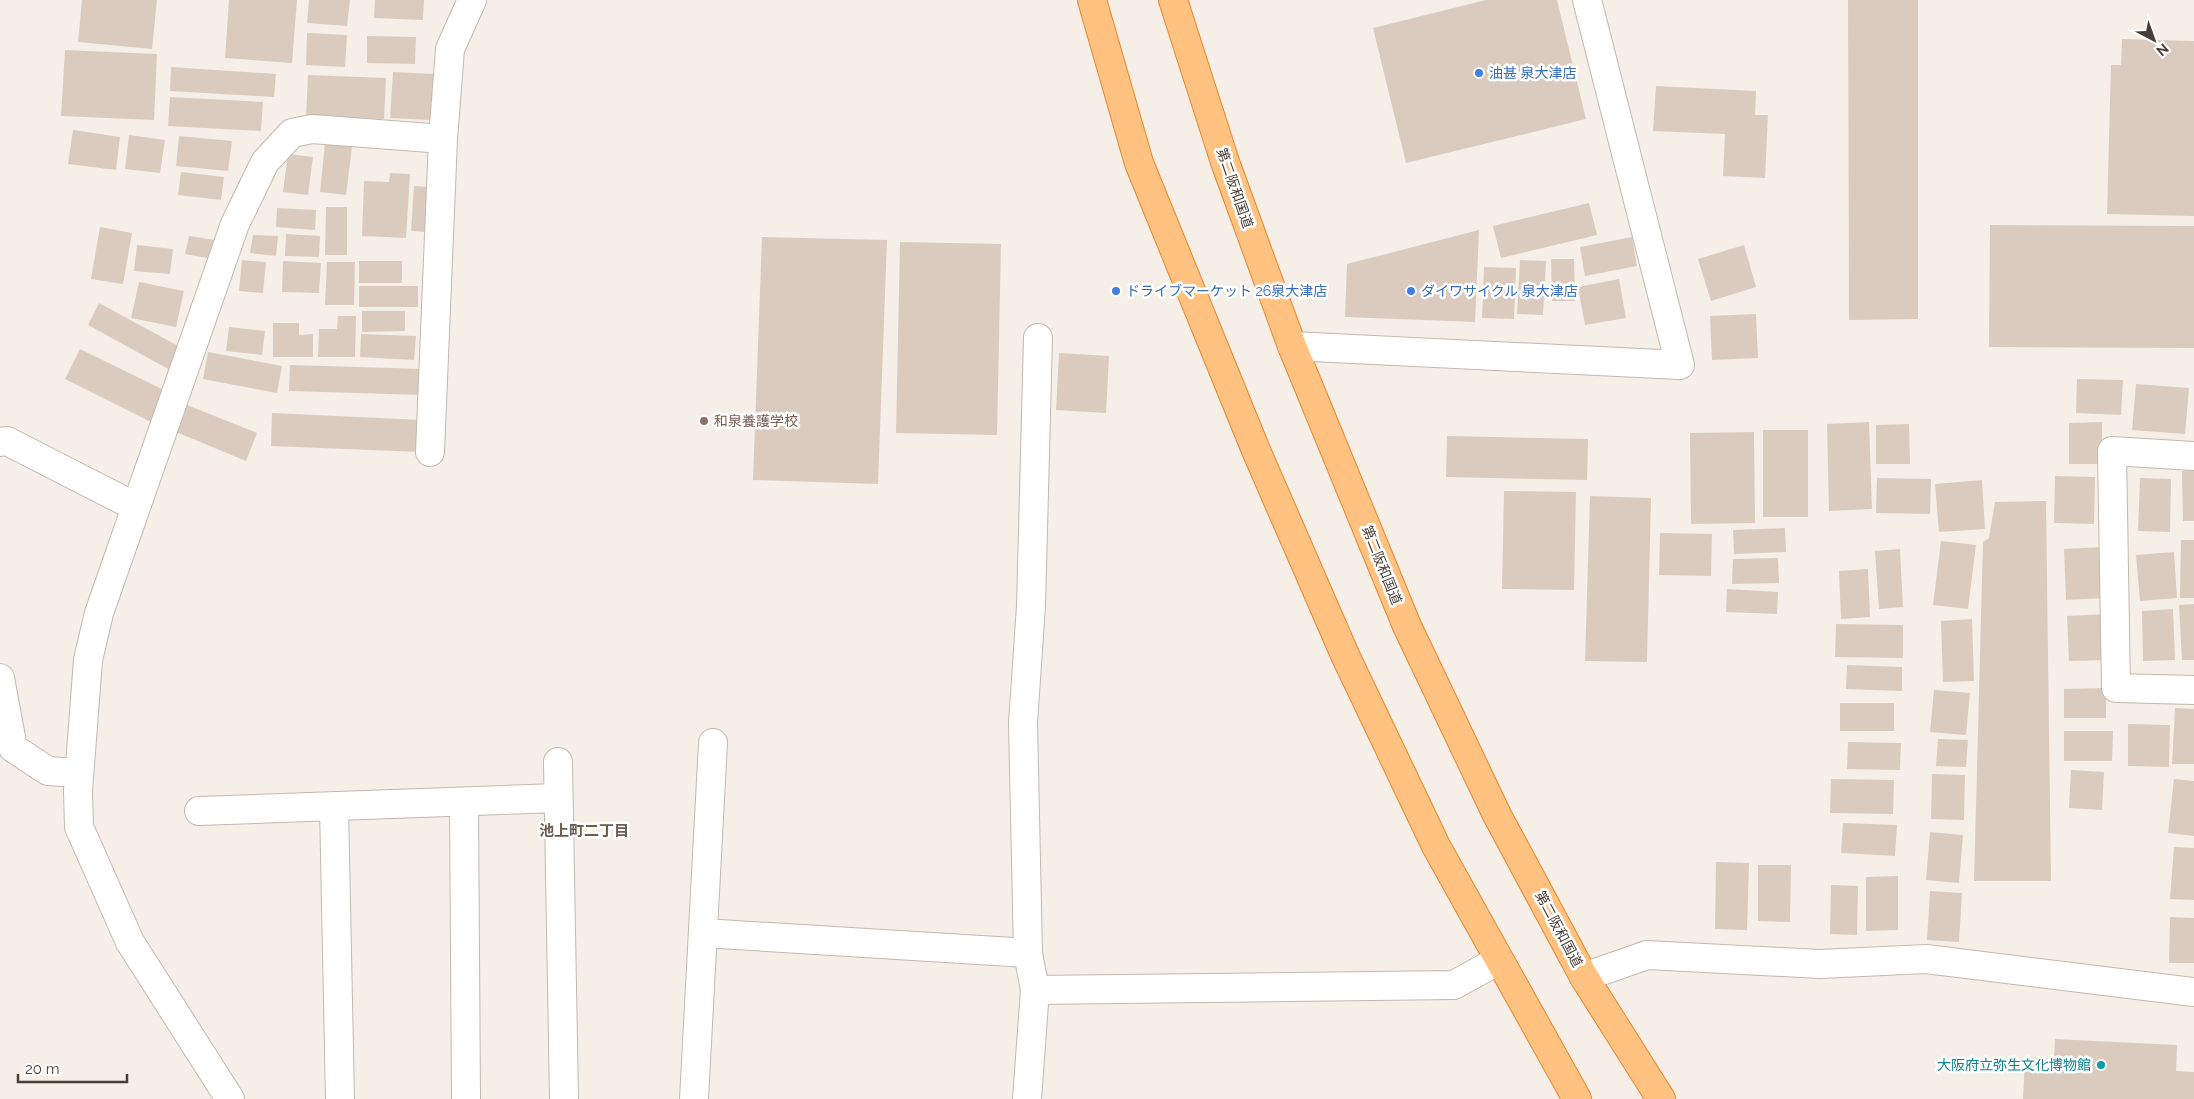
<svg xmlns="http://www.w3.org/2000/svg" width="2194" height="1099" font-family="Raleway,'Noto Sans JP',sans-serif">
<style>
.building{fill:#dbcbbf}
.lines{fill:none;stroke-linecap:round;stroke-linejoin:round}
.minor-casing{stroke:#c4b8ac;stroke-width:30}
.trunk-casing{stroke:#e9852e;stroke-width:30}
.minor{stroke:#fff;stroke-width:28}
.trunk{stroke:#ffc280;stroke-width:28}
.shop-dot{fill:#3f7fe0;stroke:#fff;stroke-width:2}
.education-dot{fill:#8d6e63;stroke:#fff;stroke-width:2}
.culture-dot{fill:#0f9aa8;stroke:#fff;stroke-width:2}
.labels{text-anchor:middle;dominant-baseline:central;stroke-width:5;stroke-linejoin:round;paint-order:stroke}
.shop-label{font-size:14px;fill:#366cbe;stroke:#fff;text-anchor:start}
.street-label{font-size:14px;fill:#493e36;stroke:#fff}
.education-label{font-size:14px;fill:#785e54;stroke:#fff;text-anchor:start}
.culture-label{font-size:14px;fill:#0d838f;stroke:#fff;text-anchor:end}
.neighbourhood-label{font-size:15px;font-weight:bold;fill:#6d5a4c;stroke:#fff}
</style>
<rect width="100%" height="100%" fill="#f5efe8"/>
<path class="building" d="M82,0H157L152,49L78,42Z
M229,0H297L292,63L225,58Z
M309,0H350L347,26L307,23Z
M375,0H424L423,20L374,18Z
M1486,0H1557L1586,119L1406,163L1373,28Z
M1848,0H1918V319L1849,320Z
M307,33L347,35L345,67L306,65Z
M367,36L416,37L415,64L367,63Z
M2122,39L2194,41V216L2107,214L2111,65H2121Z
M65,50L157,54L154,120L61,116Z
M171,67L276,74L274,97L170,91Z
M393,72L434,74L431,120L390,118Z
M308,75L386,78L384,119L306,116Z
M1656,86L1756,91L1755,115H1768L1765,178L1723,176L1725,134L1653,131Z
M170,97L263,102L261,131L168,126Z
M73,130L120,137L116,170L68,164Z
M129,135L165,140L160,173L125,169Z
M179,136L232,141L228,171L176,166Z
M325,143L352,147L346,195L320,192Z
M288,154L313,157L308,195L283,192Z
M181,172L224,177L221,200L178,195Z
M390,173L410,174L406,238L362,236L364,181L389,182Z
M414,186L431,187L428,232L411,231Z
M1589,203L1597,235L1501,258L1493,226Z
M326,207H347V255H325Z
M277,208L316,210L315,230L276,227Z
M1990,225L2194,226V348L1989,347Z
M100,227L132,233L123,284L91,279Z
M1479,230L1475,322L1345,317L1347,264Z
M286,234L320,236L319,257L285,256Z
M253,235L278,236L276,256L250,253Z
M189,236L215,240L212,259L185,254Z
M762,237L887,240L878,484L753,480Z
M1632,237L1637,266L1585,276L1580,247Z
M900,242L1001,244L997,435L896,433Z
M137,245L173,249L170,274L134,271Z
M1744,245L1756,287L1711,301L1698,259Z
M1551,259H1574L1575,301H1552Z
M242,260L266,262L263,293L239,291Z
M1520,260L1546,261L1543,315L1517,314Z
M283,261L321,263L319,293L282,292Z
M359,261H402V283H359Z
M327,262H355L354,305H325Z
M1484,267L1516,268L1514,319L1482,318Z
M1619,279L1626,318L1585,325L1578,287Z
M139,282L184,291L176,327L131,318Z
M359,286H418V307H359Z
M99,303L182,348L170,370L88,325Z
M362,311H405V331L362,332Z
M1756,314L1758,358L1712,360L1710,316Z
M338,316H356L355,357H318L319,329H337Z
M273,323H299V335L313,334V357H273Z
M229,327L265,331L262,355L226,351Z
M361,334L416,336L414,360L360,357Z
M80,349L166,391L151,422L65,379Z
M208,352L282,366L277,393L203,379Z
M1059,353L1109,356L1106,413L1056,410Z
M290,365L425,369L424,395L289,391Z
M2077,379L2123,380L2121,415L2076,413Z
M2136,384L2189,388L2185,434L2132,430Z
M187,405L257,433L246,461L176,432Z
M272,413L422,420L421,452L271,446Z
M1869,422L1872,509L1829,511L1827,424Z
M2102,422V464H2069V423Z
M1909,424L1910,464H1876V425Z
M1763,430H1808V517H1763Z
M1754,432L1755,523L1691,524L1690,433Z
M1447,436L1588,439L1587,480L1446,477Z
M2182,471H2194V521H2183Z
M2055,476L2095,477L2094,524L2054,523Z
M1877,478L1931,479L1930,514L1876,513Z
M2140,478L2171,479L2170,532L2138,531Z
M1982,480L1985,529L1939,532L1935,484Z
M1504,491L1576,492L1574,590L1502,589Z
M1590,496L1651,498L1647,662L1585,661Z
M2046,501L2051,881H1974L1983,542L1989,538L1995,502Z
M1785,528L1786,552L1734,554L1733,530Z
M1660,533L1712,534L1711,576L1659,575Z
M2181,540H2194V598H2180Z
M1941,541L1976,545L1968,609L1933,605Z
M2101,547L2104,598L2066,600L2064,549Z
M1900,549L1903,607L1879,609L1875,551Z
M2174,552L2177,598L2140,601L2136,555Z
M1778,558L1779,583L1732,584L1733,559Z
M1868,569L1870,617L1841,619L1839,571Z
M1727,589L1778,592L1777,614L1726,612Z
M2194,604V660H2182L2179,605Z
M2173,609L2175,660L2143,661L2142,611Z
M2107,614L2108,660L2069,661L2067,616Z
M1972,619L1974,681L1943,682L1941,621Z
M1836,624L1903,625V658L1835,657Z
M1847,665L1902,667V691L1846,689Z
M2106,688V718H2064V689Z
M1934,690L1970,693L1966,735L1930,732Z
M1840,703H1894V731H1840Z
M2175,708L2194,709V764H2172Z
M2128,724L2170,725L2169,767L2128,766Z
M2064,731H2113L2112,761H2064Z
M1938,739L1968,740L1966,767L1936,766Z
M1848,742L1901,743L1900,770L1847,769Z
M2071,770L2104,772L2102,810L2069,808Z
M1932,774L1965,775L1964,820L1931,819Z
M1831,779L1894,780L1893,814L1830,813Z
M2174,779L2194,781V836L2168,833Z
M1843,823L1897,825L1895,856L1841,853Z
M1930,832L1963,835L1959,883L1926,880Z
M2174,847L2194,848V900L2170,899Z
M1716,862L1749,863L1747,930L1715,929Z
M1758,865H1791L1790,922L1758,921Z
M1898,876V930L1866,931V877Z
M1831,885L1858,886L1857,935L1830,934Z
M1930,891L1962,893L1959,942L1927,940Z
M2170,917L2194,918V963H2169Z
M2055,1039L2177,1045L2176,1071L2194,1072V1099H2023L2025,1057L2054,1059Z"/>
<g class="lines">
<g class="minor-casing">
<path id="minor" d="M1292,346L1680,365L1587,0
M0,442L7,441L136,507
M430,452L443,139L450,49L472,0
M2194,456L2112,451L2116,688L2194,690
M0,678L13,748L48,771L79,773
M558,762L564,1099
M464,803L466,1099
M334,806L340,1099
M199,811L558,798
M703,933L1028,953
M1584,977L1647,955L1820,964L1926,959L2194,992
M1035,990L1454,985L1499,960
M230,1099L130,942L79,827L78,791L88,660L99,613L235,224L265,162L292,133L312,129L443,139
M694,1099L713,743
M1027,1099L1035,990L1028,953L1023,723L1031,606L1038,338"/>
</g>
<g class="trunk-casing">
<path id="trunk" d="M1092,0L1139,163L1255,448L1345,655L1436,846L1577,1099
M1173,0L1225,162L1292,346L1407,626L1497,815L1584,977L1661,1099"/>
</g>
<use href="#minor" class="minor"/>
<use href="#trunk" class="trunk"/>
</g>
<g class="shop-dot">
<circle cx="1479" cy="73" r="5"/>
<circle cx="1116" cy="291" r="5"/>
<circle cx="1411" cy="291" r="5"/>
</g>
<circle class="education-dot" cx="704" cy="421" r="5"/>
<circle class="culture-dot" cx="2101" cy="1065" r="5"/>
<g class="labels">
<g class="shop-label">
<text x="1489" y="73">油甚 泉大津店</text>
<text x="1126" y="291">ドライブマーケット 26泉大津店</text>
<text x="1421" y="291">ダイワサイクル 泉大津店</text>
</g>
<g class="street-label">
<text transform="translate(1235 188) rotate(71)">第二阪和国道</text>
<text transform="translate(1382 565) rotate(68)">第二阪和国道</text>
<text transform="translate(1559 929) rotate(62)">第二阪和国道</text>
</g>
<g class="education-label">
<text x="714" y="421">和泉養護学校</text>
</g>
<g class="culture-label">
<text x="2091" y="1065">大阪府立弥生文化博物館</text>
</g>
<g class="neighbourhood-label">
<text x="584" y="831">池上町二丁目</text>
</g>
</g>
<g transform="translate(2154 40) rotate(139)" stroke="#ffffff" stroke-width="4" paint-order="stroke">
<path d="M0-4L9 19L0 12L-9 19Z" fill="#493e36"/>
<text y="-8" font-size="14" font-weight="bold" text-anchor="middle" fill="#493e36">N</text>
</g>
<path d="M18 1074v8h109v-8" fill="none" stroke="#493e36" stroke-width="2.5"/>
<text x="25" y="1074" font-size="15" fill="#493e36" stroke="#ffffff" stroke-width="4" paint-order="stroke">20 m</text>
</svg>
